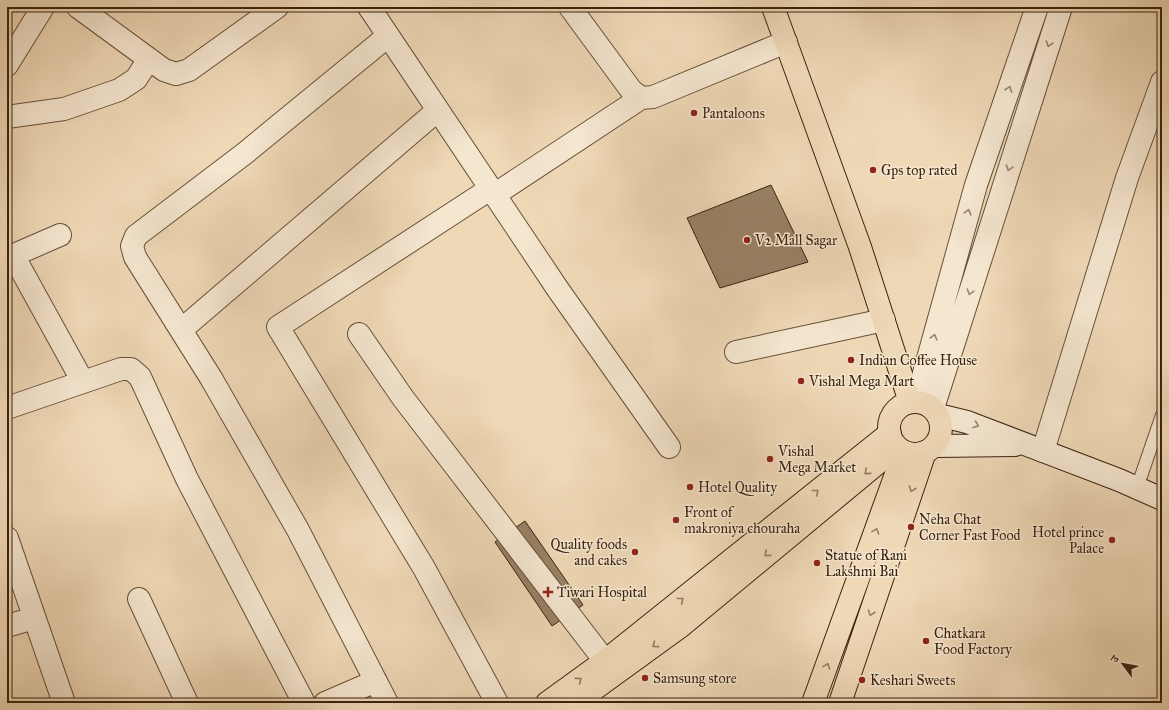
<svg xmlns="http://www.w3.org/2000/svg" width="1169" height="710" font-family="'IM FELL Great Primer','Noto Serif Devanagari',serif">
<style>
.building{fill:#988165;stroke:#39220e}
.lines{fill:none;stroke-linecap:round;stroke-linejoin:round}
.service-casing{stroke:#665038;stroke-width:14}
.minor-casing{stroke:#665038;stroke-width:24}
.secondary-casing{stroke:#39220e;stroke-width:24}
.primary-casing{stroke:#39220e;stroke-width:24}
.trunk-casing{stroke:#39220e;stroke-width:24}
.service{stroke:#f5e6d0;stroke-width:12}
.minor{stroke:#f5e6d0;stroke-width:22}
.secondary{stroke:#f5e6d0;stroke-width:22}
.primary{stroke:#efd8b6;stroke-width:22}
.trunk{stroke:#efd8b6;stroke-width:22}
.oneway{stroke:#97846f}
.oneway2{stroke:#947d62}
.poi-dot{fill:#8f2418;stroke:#f5e6d0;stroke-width:1.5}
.labels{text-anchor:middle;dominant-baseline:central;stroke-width:3;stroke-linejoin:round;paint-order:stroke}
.poi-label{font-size:14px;fill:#39220e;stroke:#f5e6d0;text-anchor:start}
</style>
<rect width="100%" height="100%" fill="#efd8b6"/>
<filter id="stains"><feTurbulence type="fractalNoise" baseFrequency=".005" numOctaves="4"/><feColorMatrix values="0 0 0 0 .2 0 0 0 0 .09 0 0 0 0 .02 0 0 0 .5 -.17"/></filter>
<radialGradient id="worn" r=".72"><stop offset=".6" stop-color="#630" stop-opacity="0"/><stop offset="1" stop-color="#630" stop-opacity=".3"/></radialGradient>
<path class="building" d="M771,185L808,262L720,288L687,218Z
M525,521L583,605L552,626L495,542Z"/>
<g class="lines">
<g class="service-casing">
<path id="service" d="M1137,488L1162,415"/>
</g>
<g class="minor-casing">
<path id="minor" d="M78,7L164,70L176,74L189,70L277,7
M369,7L557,288L669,447
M570,7L631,90L641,98L653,97L786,42
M7,65L43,7
M7,117L64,109L119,90L136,79L149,59
M490,189L278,327L424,568L497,703
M494,195L641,98
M13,255L83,382
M7,258L60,235
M181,330L438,110
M359,334L403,398L605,661
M736,352L884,320
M916,402L976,185L1037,7
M7,408L121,369H131L140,377L187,479L304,703
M933,408L1061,7
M1043,451L1127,178L1162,82
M7,538L64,703
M139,599L187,703
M7,626L34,618
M325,703L376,681
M387,703L298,530L211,378L135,257L132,246L136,236L244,154L388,36"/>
</g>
<g class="secondary-casing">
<path id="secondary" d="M938,415L967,422L1119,480L1162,499
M935,446L1015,445"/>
</g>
<g class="primary-casing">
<path id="primary" d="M813,703L904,452
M840,703L925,452"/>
</g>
<g class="trunk-casing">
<path id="trunk" d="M773,7L860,247L910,402
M889 428a26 26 0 1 1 52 0a26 26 0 1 1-52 0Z
M547,703L605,661L890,433
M575,703L681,626L897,447"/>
</g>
<use href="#service" class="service"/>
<use href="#minor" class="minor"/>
<use href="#secondary" class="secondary"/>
<use href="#primary" class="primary"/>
<use href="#trunk" class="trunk"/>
</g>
<defs><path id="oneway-chevron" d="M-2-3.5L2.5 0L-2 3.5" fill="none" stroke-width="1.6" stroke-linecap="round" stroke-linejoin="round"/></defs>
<g class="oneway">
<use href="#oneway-chevron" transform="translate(1049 44) rotate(108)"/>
<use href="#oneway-chevron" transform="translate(1009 89) rotate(-71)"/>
<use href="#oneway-chevron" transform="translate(1009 168) rotate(108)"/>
<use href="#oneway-chevron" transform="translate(968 212) rotate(-75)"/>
<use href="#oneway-chevron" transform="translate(970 292) rotate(108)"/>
<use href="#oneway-chevron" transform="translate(934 337) rotate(-75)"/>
<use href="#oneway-chevron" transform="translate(976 425) rotate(21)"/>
</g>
<g class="oneway2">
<use href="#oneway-chevron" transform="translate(867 472) rotate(140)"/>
<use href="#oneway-chevron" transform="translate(912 489) rotate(109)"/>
<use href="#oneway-chevron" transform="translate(816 492) rotate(-39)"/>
<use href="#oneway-chevron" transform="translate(876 531) rotate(-70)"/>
<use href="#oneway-chevron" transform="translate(767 554) rotate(140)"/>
<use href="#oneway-chevron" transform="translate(681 600) rotate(-39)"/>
<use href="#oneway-chevron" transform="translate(871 613) rotate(109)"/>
<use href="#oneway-chevron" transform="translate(655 645) rotate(144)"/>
<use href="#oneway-chevron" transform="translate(827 666) rotate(-70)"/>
<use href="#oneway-chevron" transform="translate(579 680) rotate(-37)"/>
</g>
<g class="poi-dot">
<circle cx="694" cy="113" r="4"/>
<circle cx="873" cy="170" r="4"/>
<circle cx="747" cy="240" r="4"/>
<circle cx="851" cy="360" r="4"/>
<circle cx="801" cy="381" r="4"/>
<circle cx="770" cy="459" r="4"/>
<circle cx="690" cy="487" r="4"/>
<circle cx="676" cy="520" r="4"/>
<circle cx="911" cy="527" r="4"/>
<circle cx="1112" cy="540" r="4"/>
<circle cx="635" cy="552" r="4"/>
<circle cx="817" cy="563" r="4"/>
<path d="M546 586h4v4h4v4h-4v4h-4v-4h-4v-4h4z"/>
<circle cx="926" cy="641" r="4"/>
<circle cx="645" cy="678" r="4"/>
<circle cx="862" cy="680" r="4"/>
</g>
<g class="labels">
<g class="poi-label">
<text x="702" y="113">Pantaloons</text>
<text x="881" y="170">Gps top rated</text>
<text x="755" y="240">V2 Mall Sagar</text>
<text x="859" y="360">Indian Coffee House</text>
<text x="809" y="381">Vishal Mega Mart</text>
<text x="778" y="451">Vishal<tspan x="778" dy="16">Mega Market</tspan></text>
<text x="698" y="487">Hotel Quality</text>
<text x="684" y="512">Front of<tspan x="684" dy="16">makroniya chouraha</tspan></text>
<text x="919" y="519">Neha Chat<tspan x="919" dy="16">Corner Fast Food</tspan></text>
<text x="1104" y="532" text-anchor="end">Hotel prince<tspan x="1104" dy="16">Palace</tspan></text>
<text x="627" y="544" text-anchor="end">Quality foods<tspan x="627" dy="16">and cakes</tspan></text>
<text x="825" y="555">Statue of Rani<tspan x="825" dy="16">Lakshmi Bai</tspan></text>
<text x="557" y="592">Tiwari Hospital</text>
<text x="934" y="633">Chatkara<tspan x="934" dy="16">Food Factory</tspan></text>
<text x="653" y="678">Samsung store</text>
<text x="870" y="680">Keshari Sweets</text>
</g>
</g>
<rect width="1169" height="710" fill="none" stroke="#efd8b6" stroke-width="24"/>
<rect x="8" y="8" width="1153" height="694" fill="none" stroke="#39220e" stroke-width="2"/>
<rect x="12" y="12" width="1145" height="686" fill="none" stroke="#39220e"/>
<g transform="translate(1123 664) rotate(302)" stroke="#f5e6d0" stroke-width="3" paint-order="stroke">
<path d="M0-3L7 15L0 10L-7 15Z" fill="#39220e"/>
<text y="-6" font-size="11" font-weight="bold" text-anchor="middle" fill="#39220e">उ</text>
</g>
<rect width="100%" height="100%" filter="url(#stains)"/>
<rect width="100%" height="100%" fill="url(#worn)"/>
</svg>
